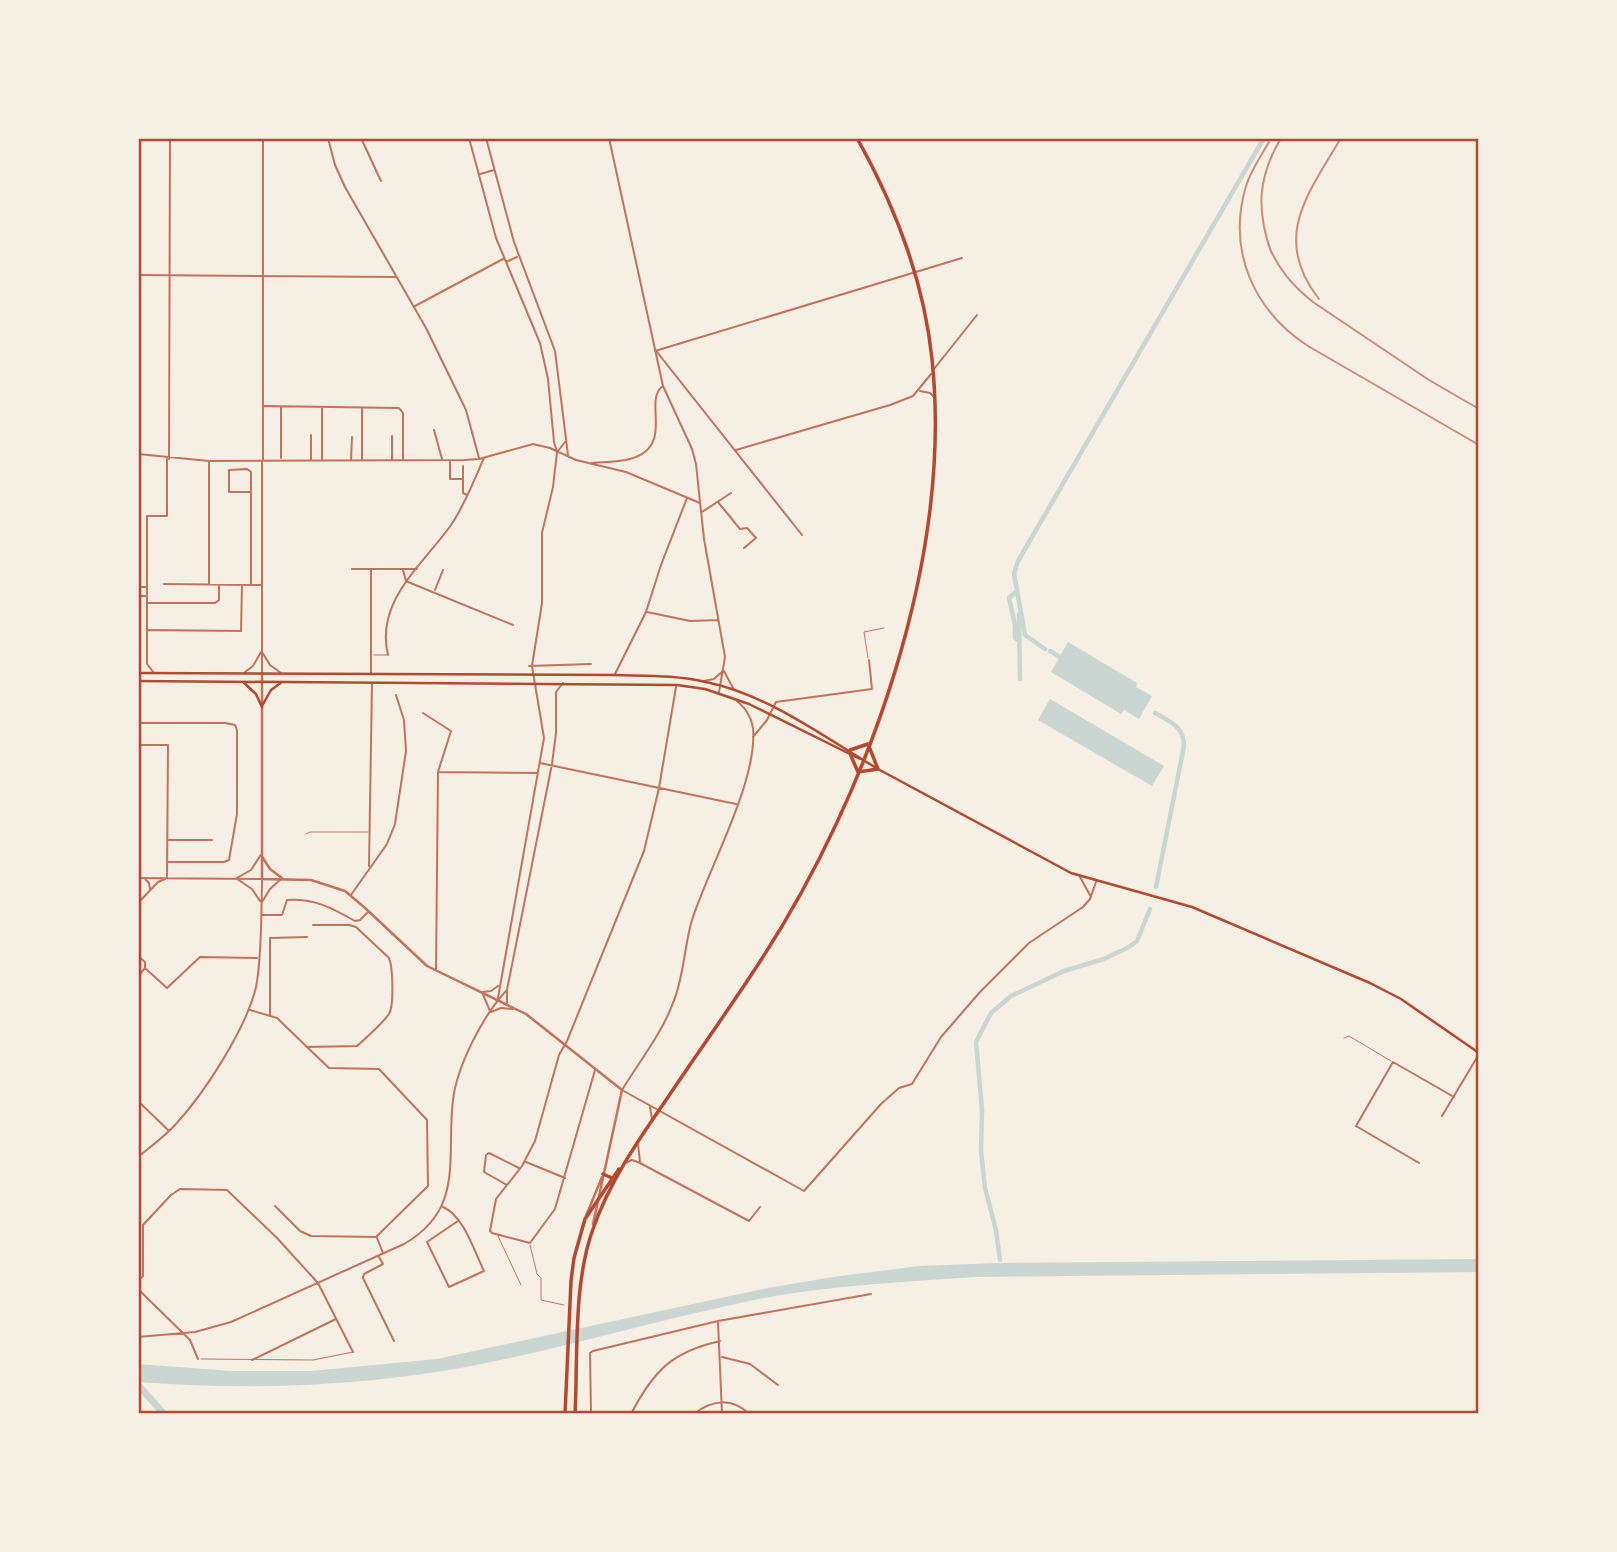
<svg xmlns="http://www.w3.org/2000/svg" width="1617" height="1552" font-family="Georgia,serif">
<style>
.water{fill:#c9d6d2}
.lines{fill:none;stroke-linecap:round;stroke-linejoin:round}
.canal{stroke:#c9d6d2;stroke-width:4.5}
.river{stroke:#c9d6d2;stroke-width:7}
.service{stroke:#c5725c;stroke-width:1}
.minor{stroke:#c5725c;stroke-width:2}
.tertiary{stroke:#c5725c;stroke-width:2.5}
.secondary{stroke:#b5482f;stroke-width:2.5}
.primary{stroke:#b5482f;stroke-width:3.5}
.rail{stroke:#cf8b77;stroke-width:2}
.neatline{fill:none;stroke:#b5482f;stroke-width:2.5}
</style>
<rect width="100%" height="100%" fill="#f6efe4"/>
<path class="water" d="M1068,642L1137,683L1136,687L1152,696L1139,719L1124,710L1121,714L1051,672Z
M1050,699L1164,766L1152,786L1038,720Z
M1479,1259V1272L975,1277C905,1282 834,1285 764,1298C673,1316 583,1343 491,1362C378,1386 253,1391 138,1382V1364L231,1371H311L437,1359L768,1288L833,1277L919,1266L998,1263Z"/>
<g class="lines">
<path class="canal" d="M1016,592L1009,598L1015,625V638L1019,641
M1019,614L1020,679
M1045,649L1025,635L1014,574L1018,561L1264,138
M1050,651L1063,659
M1155,713C1171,722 1184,727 1184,746L1156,887
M1000,1260L996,1230L985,1188L981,1151L982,1110L976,1042L991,1013L1011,996L1064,971L1104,959L1129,947L1137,941L1150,909"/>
<path class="river" d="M138,1385L164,1414"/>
<path class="service" d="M374,655H387
M868,658L864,632L884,628
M306,834L310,832H368
M1344,1038L1349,1036L1391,1061
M498,1236L521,1285
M530,1245L537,1274L541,1278V1300L564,1305
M201,1359L313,1360L353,1352"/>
<path class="minor" d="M263,138V459
M328,138L335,165L345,187L426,328L466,410L479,458
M361,138L381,181
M469,138L496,238L540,343L548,379L554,442L557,452L553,487L542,533V603L532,666L544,738L498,998
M486,138L514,242L555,351L568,455
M609,138L663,386L692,449L696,464L704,539L725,657L719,692
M480,174L494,170
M506,262L517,257
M138,275L396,277
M415,306L503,259
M655,351L962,258
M657,352L802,535
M934,369L977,315
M920,391L930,393L933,396
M264,406L399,408L403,413V459
M434,430L442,459
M392,436V459
M736,450L890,405L913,396L931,374
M558,451L565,442
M138,454L209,461L464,460L479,459L533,444L550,448L576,460L626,472L700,503
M281,458V408
M169,459L170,138
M311,459V435
M322,459V408
M362,459V408
M351,460L352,437
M450,461V479H463V466
M209,462V584
M592,463C606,461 623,463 636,457C673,442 643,400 663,386
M463,480V493L467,495
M718,502L740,529L747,528L756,538L744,548
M702,512L731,493
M352,569H417
M403,570L406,581
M408,582L513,625
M164,584L261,585
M251,585V472L247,469L229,470V492H251
M138,587H147
M435,590L443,570
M138,596H146
M148,603H215L219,600V586
M647,612L690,621L718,620
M148,630L241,631L242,585
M262,652L270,665L281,673
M388,655C375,601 422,566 451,525C465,505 474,480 484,458
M529,666L591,664
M724,671L733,688
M245,672L253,666L261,652
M154,673L147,664V516H167V459
M262,673V462
M371,673V569
M615,674L646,612L661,565L687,498
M704,681L714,679L723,671
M737,701C746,709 751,716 753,728C758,781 709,867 692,920C684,947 684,977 673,1003C661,1035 639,1062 622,1090L804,1191L881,1104L899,1088L912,1084L941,1037L980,992L1029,943L1083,907L1090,899L1096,882
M423,713L451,731L438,772
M138,723H225L235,725L237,730V814L229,860L224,862H168
M753,737L767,720L776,702L872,689L869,660
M138,745H168L167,878
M540,763L736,804
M169,840H212
M369,866L372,683
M1080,877L1091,897
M138,878L262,879V885C261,915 262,957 256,987C246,1029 204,1094 175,1125C164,1137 150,1147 138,1157
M237,878L251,870L260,856
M145,879L149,883L150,889
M237,879L252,889L260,901
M351,895L387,844L395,824L406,751L404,720L396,695
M262,902L270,889L281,879
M138,903L158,882L165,879
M262,915H282L287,900C314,898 332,908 355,921L360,920L368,912
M138,956L145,962V967
M436,969L438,772L537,773
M138,976L145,968L167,988L200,957L257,958
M507,991V1003
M250,1010L277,1018L307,1047L357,1046C367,1037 381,1025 389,1014C394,1006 393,967 389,958L356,927L349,925H313
M490,1011L482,992L491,991L498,986
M491,1012L501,1008L513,1009
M270,1015V938L307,937
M595,1070L555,1209L530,1243L492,1233L490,1231L496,1199L522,1166L535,1141L559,1055L567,1041L644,851L659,788L676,687
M138,1101L168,1130
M650,1107L652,1119
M1442,1116L1479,1054
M638,1144L640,1162
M526,1162L565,1178
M625,1163L632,1160L640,1163L749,1221L760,1207
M1419,1163L1356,1126L1393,1062L1454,1097
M507,1185L484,1172L486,1155L489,1153L519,1168
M275,1206L300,1231L311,1236L376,1237L428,1186L427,1120L379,1069L329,1068L307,1047
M443,1207C464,1216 474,1251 484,1271L449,1287L427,1242L458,1221
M377,1238L383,1253
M379,1257L383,1264L364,1274L363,1278L394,1341
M138,1281L143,1276V1225L171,1195L180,1189L227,1190L277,1238L318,1283L353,1352
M138,1289L190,1340L198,1359
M718,1322L722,1414
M138,1337L195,1332L231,1322L404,1244C465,1209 446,1158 453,1100C457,1066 483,1015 507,990L552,764L556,733V692L563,683
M722,1357L750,1364L778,1385
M252,1360L336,1319
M591,1414L590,1353L593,1351L718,1321L871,1294
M631,1414C654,1370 672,1352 720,1341
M694,1414C711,1400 732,1397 749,1414"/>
<path class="tertiary" d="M262,675V879L311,880L345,891L364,907L427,966L526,1014L622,1090L593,1224
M261,855L270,869L282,878
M586,1216L602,1177"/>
<path class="secondary" d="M138,673L614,675C645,676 676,675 706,682C769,695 824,737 878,769L1071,873L1192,907L1370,983L1401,999L1479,1053
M138,681L677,685L705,689L749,704L860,759
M244,683L256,694L262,707
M262,706L271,690L282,682"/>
<path class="primary" d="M850,750L868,744
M851,756L858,772
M858,772L878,769L868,744
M603,1174L612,1178
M565,1414L571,1281L574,1258L585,1219L619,1169
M575,1414C578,1356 573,1284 593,1229C609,1183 637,1142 664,1103C696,1055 730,1008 761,960C869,794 953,558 932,359C924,281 895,206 857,138"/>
<path class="rail" d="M1269,142C1261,156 1251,170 1246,186C1227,250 1253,310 1308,346L1479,445
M1268,244C1278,269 1293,286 1313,302L1429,380L1479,409
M1271,252C1256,209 1258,177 1281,138
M1319,299C1271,238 1308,194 1341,138"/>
</g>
<rect width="1617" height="1552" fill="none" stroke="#f6efe4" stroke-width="280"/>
<rect x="140" y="140" width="1337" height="1272" class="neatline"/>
</svg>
